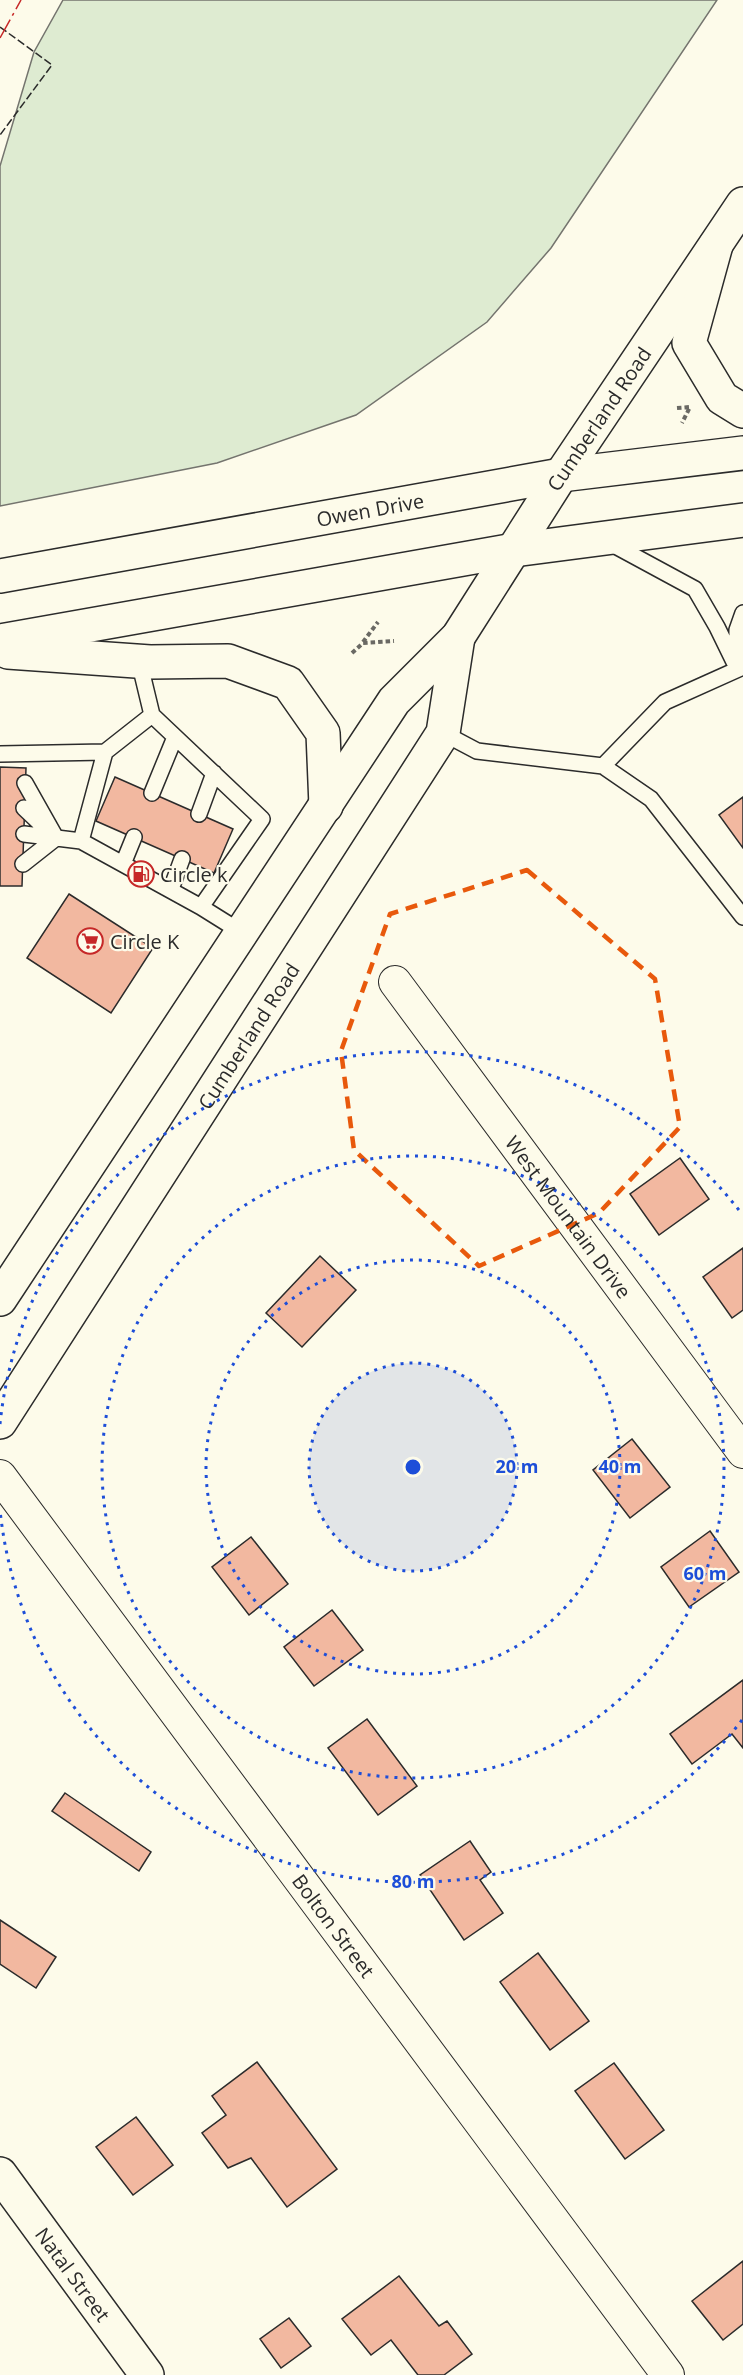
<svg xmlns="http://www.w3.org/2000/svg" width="743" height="2375" font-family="'Open Sans',sans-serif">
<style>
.green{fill:#deebd1;stroke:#74746e;stroke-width:1.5}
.building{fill:#f2b8a0;stroke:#2b2b2b;stroke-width:1.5}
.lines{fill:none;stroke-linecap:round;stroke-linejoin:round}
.service-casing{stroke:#2b2b2b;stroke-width:18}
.minor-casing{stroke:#2b2b2b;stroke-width:34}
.secondary-casing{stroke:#2b2b2b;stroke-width:36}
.primary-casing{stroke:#2b2b2b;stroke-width:36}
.trunk-casing{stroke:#2b2b2b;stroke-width:36}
.path{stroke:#6a6964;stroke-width:4;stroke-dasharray:4.5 3;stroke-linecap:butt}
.service{stroke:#fdfbea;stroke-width:15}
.minor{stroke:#fdfbea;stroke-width:32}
.secondary{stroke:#fdfbea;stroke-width:33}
.primary{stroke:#fdfbea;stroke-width:33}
.trunk{stroke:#fdfbea;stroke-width:33}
.fence{stroke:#2b2b2b;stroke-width:1.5;stroke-dasharray:8 3;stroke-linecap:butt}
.power{stroke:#c62828;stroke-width:1.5;stroke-dasharray:21 4.5 3 4.5;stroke-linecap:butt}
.marked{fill:none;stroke:#e8590c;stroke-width:4.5;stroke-dasharray:12 8;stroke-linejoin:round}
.ring{fill:none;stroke:#1d4ed8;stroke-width:3;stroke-dasharray:3 6}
.labels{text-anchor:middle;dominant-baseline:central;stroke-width:4.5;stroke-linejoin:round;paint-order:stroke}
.street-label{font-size:20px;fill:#2b2b2b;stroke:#fdfbea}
.poi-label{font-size:20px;fill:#2b2b2b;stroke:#fdfbea;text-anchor:start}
.centre{fill:#1d4ed8;stroke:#fdfbea;stroke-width:3}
.ring-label{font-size:18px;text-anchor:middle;font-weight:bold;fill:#1d4ed8;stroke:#fdfbea;stroke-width:4.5;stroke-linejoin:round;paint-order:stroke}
</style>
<rect width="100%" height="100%" fill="#fdfbea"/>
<path class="green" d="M63,0H717L551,248L487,322L356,415L217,463L0,506V166L34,52Z"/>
<path class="building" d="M0,767L26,768L22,886H0Z
M115,777L233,829L214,873L96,821Z
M743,797V848L719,815Z
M69,894L153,948L111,1013L27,958Z
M680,1158L709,1199L659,1235L630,1194Z
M743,1248V1310L732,1318L703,1277Z
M320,1256L356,1290L302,1347L266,1313Z
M632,1439L670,1487L630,1518L593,1470Z
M710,1531L739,1572L689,1607L661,1567Z
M251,1537L288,1584L249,1615L212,1567Z
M332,1610L363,1650L314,1686L284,1647Z
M743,1680V1748L732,1734L692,1764L670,1734Z
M367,1719L417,1786L378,1815L328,1748Z
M65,1793L151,1852L139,1871L52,1811Z
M470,1841L491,1872L480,1880L503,1913L464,1940L420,1875Z
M0,1920L56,1957L36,1988L0,1964Z
M538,1953L589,2021L550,2050L500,1982Z
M257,2062L337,2169L287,2207L251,2158L228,2168L202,2133L226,2115L212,2096Z
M614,2063L664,2130L625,2159L575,2091Z
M136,2117L173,2165L133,2195L96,2147Z
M743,2261V2324L723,2340L692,2301Z
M399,2276L439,2326L447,2321L472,2354L444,2375H418L391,2340L371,2355L342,2319Z
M289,2318L311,2346L281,2368L260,2339Z"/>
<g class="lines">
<g class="service-casing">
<path id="service" d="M610,543L695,589L717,627L737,668
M139,661L152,715L262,819L201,907L241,932
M737,662V630L743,613
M152,715L105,752L81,841L201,907
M443,733L477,751L603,766L665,702L743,667
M0,754L105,752
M603,766L651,799L743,917
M25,783L56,838
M152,793L175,737
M24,808L45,828
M199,814L214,773
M24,834L81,841
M23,864L56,838
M123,864L134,837
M171,889L182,859"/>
</g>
<g class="minor-casing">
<g id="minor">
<path id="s1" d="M395,982L743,1452"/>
<path id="s2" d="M0,1476L668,2375"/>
</g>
</g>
<g class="secondary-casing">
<g id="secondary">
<path d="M561,475L743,204"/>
<path id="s3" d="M0,2174L147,2375"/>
</g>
</g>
<g class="primary-casing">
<g id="primary">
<path d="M0,1299L394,701L458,637L561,475"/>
<path id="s4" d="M0,1422L443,733L458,637"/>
</g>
</g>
<g class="trunk-casing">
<g id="trunk">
<path d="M716,245L689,343L722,398L743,411"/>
<path id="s5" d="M0,576L561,475L743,453"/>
<path d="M0,641L514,550L743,520"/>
<path d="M8,652L150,662L228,661L288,683L323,733L326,806"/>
</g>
</g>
<path class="path" d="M677,408L690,407L682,423
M363,642L378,622
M352,653L363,643L394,641"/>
<use href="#service" class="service"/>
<use href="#minor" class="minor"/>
<use href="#secondary" class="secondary"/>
<use href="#primary" class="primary"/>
<use href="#trunk" class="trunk"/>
<path class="fence" d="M0,27L52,65L0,135"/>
<path class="power" d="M0,38L21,0"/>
</g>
<path class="marked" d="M527,870L655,979L680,1127L599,1213L479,1266L354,1150L341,1051L390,914Z"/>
<circle cx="413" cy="1467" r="104" fill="#1d4ed8" fill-opacity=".12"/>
<g class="ring">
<circle cx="413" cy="1467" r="104"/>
<circle cx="413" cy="1467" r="207"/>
<circle cx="413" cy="1467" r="311"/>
<path d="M742 1720A415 415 0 0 1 0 1510M0 1424A415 415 0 0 1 742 1214"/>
</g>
<defs>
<g id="fuel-ring" transform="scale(1.35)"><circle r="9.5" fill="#fdfbea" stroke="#c62828" stroke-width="1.5"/><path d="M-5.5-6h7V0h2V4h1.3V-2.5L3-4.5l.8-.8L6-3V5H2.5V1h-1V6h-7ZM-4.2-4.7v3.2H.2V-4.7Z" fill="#c62828"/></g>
<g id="supermarket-ring" transform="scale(1.35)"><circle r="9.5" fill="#fdfbea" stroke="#c62828" stroke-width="1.5"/><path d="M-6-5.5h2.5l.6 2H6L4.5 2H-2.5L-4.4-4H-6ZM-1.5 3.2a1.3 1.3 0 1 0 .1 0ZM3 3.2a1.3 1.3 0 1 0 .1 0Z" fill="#c62828"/></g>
</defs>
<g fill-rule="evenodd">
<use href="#fuel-ring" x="141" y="874"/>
<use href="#supermarket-ring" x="90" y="941"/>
</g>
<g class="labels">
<g class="street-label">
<text transform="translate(599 419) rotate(-56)">Cumberland Road</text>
<text stroke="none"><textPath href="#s5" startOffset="376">Owen Drive</textPath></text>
<text stroke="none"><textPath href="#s4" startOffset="459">Cumberland Road</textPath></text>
<text stroke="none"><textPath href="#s1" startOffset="292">West Mountain Drive</textPath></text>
<text stroke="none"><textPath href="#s2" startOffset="560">Bolton Street</textPath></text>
<text stroke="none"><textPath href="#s3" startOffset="124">Natal Street</textPath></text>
</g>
<g class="poi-label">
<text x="160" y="874">Circle k</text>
<text x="110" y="941">Circle K</text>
</g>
</g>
<circle cx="413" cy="1467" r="9" class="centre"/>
<g class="ring-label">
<text x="517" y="1473">20 m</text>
<text x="620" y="1473">40 m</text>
<text x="705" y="1580">60 m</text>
<text x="413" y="1888">80 m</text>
</g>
</svg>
